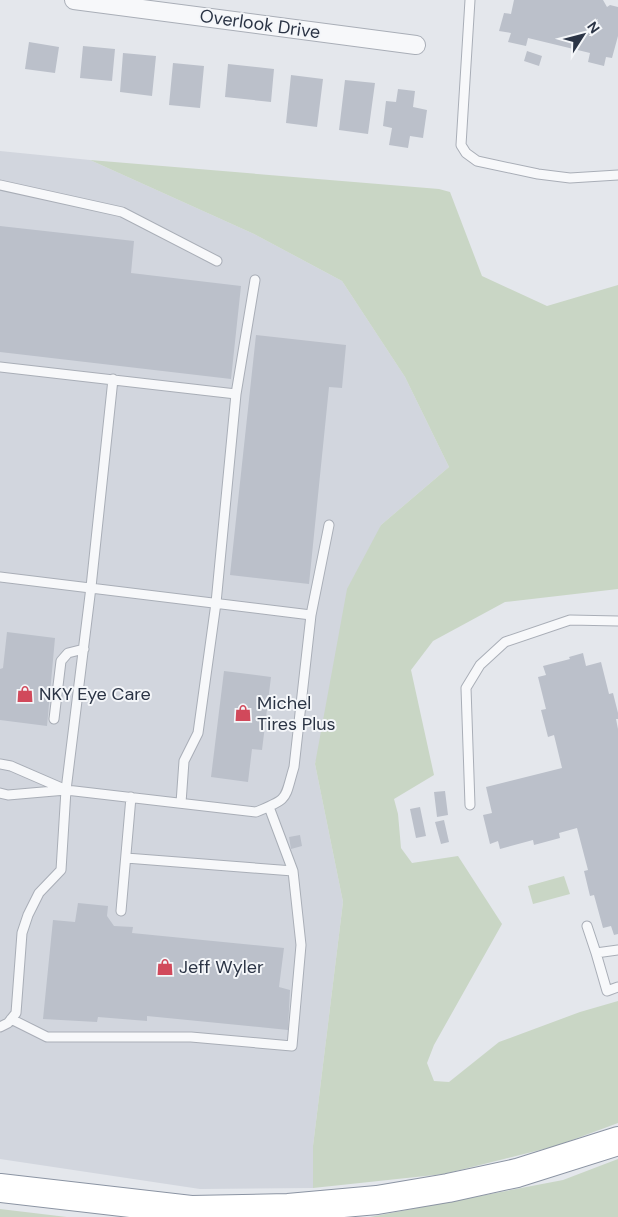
<svg xmlns="http://www.w3.org/2000/svg" width="618" height="1217" font-family="'DM Sans',sans-serif">
<style>
.built{fill:#d2d6de}
.green{fill:#c9d6c5}
.building{fill:#bbc0ca}
.lines{fill:none;stroke-linecap:round;stroke-linejoin:round}
.service-casing{stroke:#a9aeb7;stroke-width:11}
.minor-casing{stroke:#a9aeb7;stroke-width:20}
.motorway-casing{stroke:#8b94a3;stroke-width:30}
.service{stroke:#f7f8fa;stroke-width:9}
.minor{stroke:#f7f8fa;stroke-width:18}
.motorway{stroke:#fff;stroke-width:28}
.labels{text-anchor:middle;dominant-baseline:central;stroke-width:4;stroke-linejoin:round;paint-order:stroke}
.street-label{font-size:18px;fill:#2b3445;stroke:#f4f6f9}
.poi-label{font-size:18px;fill:#2b3445;stroke:#f4f6f9;text-anchor:start}
</style>
<rect width="100%" height="100%" fill="#e4e7ec"/>
<path class="built" d="M0,151L90,160L254,234L342,281L405,377L449,467L381,525L315,764L343,902L313,1146V1188L200,1189L0,1159Z"/>
<path class="green" d="M90,160L439,189L450,192L482,276L547,306L618,285V589L505,602L433,641L411,670L434,775L394,799L398,814L401,848L412,863L458,856L502,924L434,1045L427,1063L434,1081L449,1082L499,1042L580,1012L618,1001V1123L556,1146L444,1174L313,1188V1146L343,902L315,764L347,589L381,525L449,467L405,377L342,281L254,234Z
M564,876L570,894L533,904L528,886Z
M618,1159V1217H370L563,1180Z
M0,1209L67,1217H0Z"/>
<path class="building" d="M514,0H603L607,7L610,5L618,7V36L612,58L606,57L604,66L588,62L590,53L528,38L526,46L508,42L511,33L499,31L504,13L511,14Z
M29,42L59,47L55,73L25,69Z
M83,46L115,49L112,81L80,78Z
M527,51L542,56L539,66L524,61Z
M123,53L156,56L152,96L120,92Z
M173,63L204,66L200,108L169,105Z
M228,64L274,69L271,102L225,97Z
M291,75L323,79L317,127L286,123Z
M345,80L375,83L368,134L339,130Z
M398,89L415,91L413,107L427,110L423,138L410,136L408,148L389,145L392,128L383,126L386,101L396,102Z
M0,226L134,241L131,273L241,286L231,379L0,352Z
M256,335L346,345L342,388L329,387L309,584L230,575Z
M7,632L55,638L47,726L0,720V669L3,668Z
M583,653L586,666L601,662L609,694L613,693L618,713V719H616L618,729V934L614,935L611,926L603,928L594,895L590,896L584,871L588,870L577,828L559,833L560,838L534,845L533,840L500,849L498,841L490,844L483,815L492,813L486,787L562,768L554,735L548,737L541,710L546,709L538,677L546,675L543,666L570,659L569,657Z
M224,671L271,677L262,750L252,749L248,782L211,777Z
M445,791L448,815L437,817L434,792Z
M420,807L426,836L416,838L410,809Z
M444,820L449,842L441,844L435,822Z
M300,835L302,846L291,849L289,837Z
M78,903L108,906L107,916L114,926L133,927L132,933L284,948L279,987L290,990L288,1030L147,1016V1021L98,1017L97,1022L43,1019L53,920L75,922Z"/>
<g class="lines">
<g class="service-casing">
<path id="service" d="M470,0L461,145L466,153L477,161L538,174L570,178L618,175
M0,185L122,212L217,261
M0,367L236,394L216,603L198,733L184,761L181,803
M236,394L255,280
M0,577L311,615L294,767C284,800 290,798 256,812L66,790L8,795L0,793
M311,615L329,525
M54,719L61,661L68,653L84,649
M0,764L11,766L64,789
M470,805L466,688L480,665L505,642L570,620L618,621
M126,858L293,871L269,807
M121,911L131,797
M587,926L596,953
M618,950L596,953L607,991L618,987
M11,1019L47,1037H191L292,1046L301,945L293,871
M0,1027L8,1023L16,1013L22,933L28,915L39,893L61,870L66,790L91,587L113,379"/>
</g>
<g class="minor-casing">
<path id="minor" d="M74,0L416,45"/>
</g>
<g class="motorway-casing">
<path id="motorway" d="M0,1188L191,1210L288,1208L377,1200L448,1188L517,1173L618,1141"/>
</g>
<use href="#service" class="service"/>
<use href="#minor" class="minor"/>
<use href="#motorway" class="motorway"/>
</g>
<defs>
<g id="shop-bare" transform="scale(1.35)"><path d="M-5-2.5h2.3a2.7 3.5 0 0 1 5.4 0H5L5.5 6h-11ZM-1.5-2.5h3a1.5 2.3 0 0 0-3 0Z" fill="#d1495b" stroke="#f4f6f9" stroke-width="2.5" paint-order="stroke"/></g>
</defs>
<g fill-rule="evenodd">
<use href="#shop-bare" x="25" y="694"/>
<use href="#shop-bare" x="243" y="713"/>
<use href="#shop-bare" x="165" y="967"/>
</g>
<g class="labels">
<g class="street-label">
<text transform="translate(260 24) rotate(8)">Overlook Drive</text>
</g>
<g class="poi-label">
<text x="39" y="694">NKY Eye Care</text>
<text x="257" y="703">Michel<tspan x="257" dy="21">Tires Plus</tspan></text>
<text x="179" y="967">Jeff Wyler</text>
</g>
</g>
<g transform="translate(583 35) rotate(54)" stroke="#f4f6f9" stroke-width="4" paint-order="stroke">
<path d="M0-4L9 19L0 12L-9 19Z" fill="#2b3445"/>
<text y="-8" font-size="14" font-weight="bold" text-anchor="middle" fill="#2b3445">N</text>
</g>
</svg>
